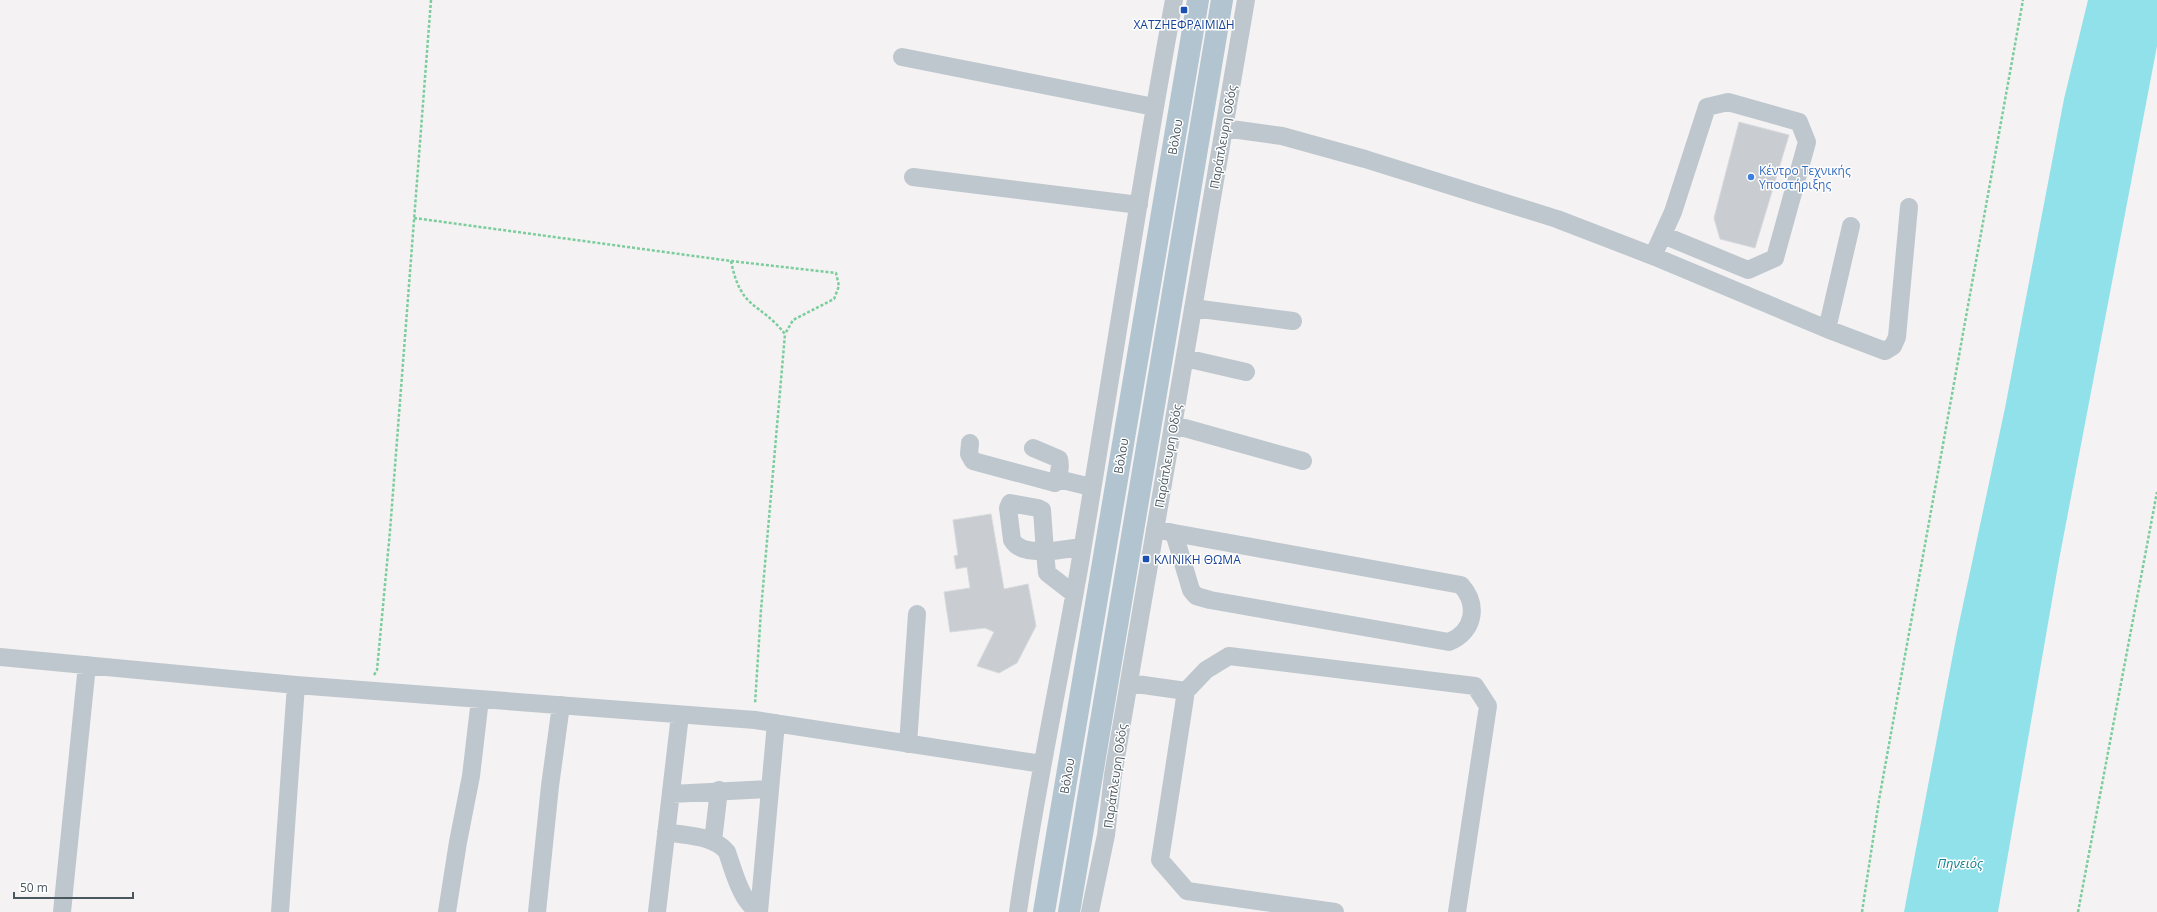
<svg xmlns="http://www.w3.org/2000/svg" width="2157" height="912" font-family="'Open Sans',sans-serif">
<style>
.water{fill:#91e1eb}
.building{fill:#c9cdd1;stroke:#d6d9dd}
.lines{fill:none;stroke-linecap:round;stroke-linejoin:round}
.path{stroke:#7bcd9d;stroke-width:2.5;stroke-dasharray:3 2;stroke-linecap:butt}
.minor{stroke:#bec7ce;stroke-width:18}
.major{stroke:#b2c4cf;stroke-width:22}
.transit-dot{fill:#1a4fb4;stroke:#fff;stroke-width:1.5}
.shop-dot{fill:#3f7fe0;stroke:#fff;stroke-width:1.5}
.labels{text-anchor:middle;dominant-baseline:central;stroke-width:3;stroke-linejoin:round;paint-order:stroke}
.transit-label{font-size:12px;fill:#164399;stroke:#fff}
.street-label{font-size:12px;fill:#4a575f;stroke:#fff}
.shop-label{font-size:12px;fill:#366cbe;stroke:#fff;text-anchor:start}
.water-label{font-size:13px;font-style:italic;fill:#0f7f8e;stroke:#fff}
</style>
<rect width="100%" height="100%" fill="#f4f2f2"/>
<path class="water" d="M2088,0H2157V46L2059,560L1998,912H1904L1957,633L2005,408L2064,99Z"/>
<path class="building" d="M1739,122L1789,135L1755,248L1720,239L1714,218Z
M991,514L1004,589L1028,584L1036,626L1017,663L999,673L977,666L994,632L985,628L950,632L944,592L970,588L967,567L956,569L954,556L958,555L953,520Z"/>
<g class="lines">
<path class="path" d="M414,218L731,261L836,273L839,286L834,299L793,320L785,334
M731,261C741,311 759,301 785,334L761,610L755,704
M374,675L377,670L390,531L431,0
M1862,912L1879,800L2023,0
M2078,912L2157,492"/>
<path class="minor" d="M902,57L1154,107
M1224,128L1282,136L1365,159L1557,219L1653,256L1827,329L1885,351L1893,346L1897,337L1909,207
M913,177L1139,205
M1653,256L1673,212L1707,107L1728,102L1799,122L1807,142L1775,258L1748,270L1663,235
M1193,308L1293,321
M1827,329L1851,226
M1185,358L1246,372
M1174,425L1303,461
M970,443L969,454L973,461L1055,483C1059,478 1061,465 1059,459L1033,448
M1058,479L1091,487
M1010,503L1038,508L1042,510L1045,552C1033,550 1019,552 1012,540L1008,508Z
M1155,529L1174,533L1461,585C1479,605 1474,632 1449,642L1210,600L1196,596L1191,590L1174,533
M1074,594L1047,573L1045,552L1082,547
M0,657L296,685L755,720L1042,764
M1129,683L1186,691
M908,744L917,614
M671,794L770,789
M666,832C686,836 714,835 727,852C733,869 742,905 759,911
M713,841L719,790
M62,912L87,665
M280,912L296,685
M447,912L458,842L471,776L480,699
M537,912L550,786L561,705
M657,912L680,715
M759,912L776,723
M1018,912C1034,797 1059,683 1079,569C1111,379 1139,189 1174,0
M1090,912L1106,835L1113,775L1246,0
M1335,912L1187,891L1160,860L1186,691L1206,670L1229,656L1475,686L1488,706L1457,912"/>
<path class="major" d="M1044,912L1198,0
M1069,912L1222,0"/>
</g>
<g class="transit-dot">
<rect x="1180" y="6" width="8" height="8" rx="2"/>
<rect x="1142" y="555" width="8" height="8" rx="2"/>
</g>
<circle class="shop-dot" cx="1751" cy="177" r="4"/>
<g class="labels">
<g class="transit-label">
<text x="1184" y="24">ΧΑΤΖΗΕΦΡΑΙΜΙΔΗ</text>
<text x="1154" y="559" text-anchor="start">ΚΛΙΝΙΚΗ ΘΩΜΑ</text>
</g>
<g class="street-label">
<text transform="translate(1175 137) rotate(-80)">Βόλου</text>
<text transform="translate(1223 137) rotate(-80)">Παράπλευρη Οδός</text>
<text transform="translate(1121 456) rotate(-80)">Βόλου</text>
<text transform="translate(1168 456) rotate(-80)">Παράπλευρη Οδός</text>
<text transform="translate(1067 776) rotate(-80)">Βόλου</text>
<text transform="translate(1115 776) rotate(-82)">Παράπλευρη Οδός</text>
</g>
<g class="shop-label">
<text x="1759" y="170">Κέντρο Τεχνικής<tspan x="1759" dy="14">Υποστήριξης</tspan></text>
</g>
<g class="water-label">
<text x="1960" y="863">Πηνειός</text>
</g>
</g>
<path d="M14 892v6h119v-6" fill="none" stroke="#4a575f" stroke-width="2"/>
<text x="20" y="892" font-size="12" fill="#4a575f" stroke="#ffffff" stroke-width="3" paint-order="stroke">50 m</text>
</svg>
